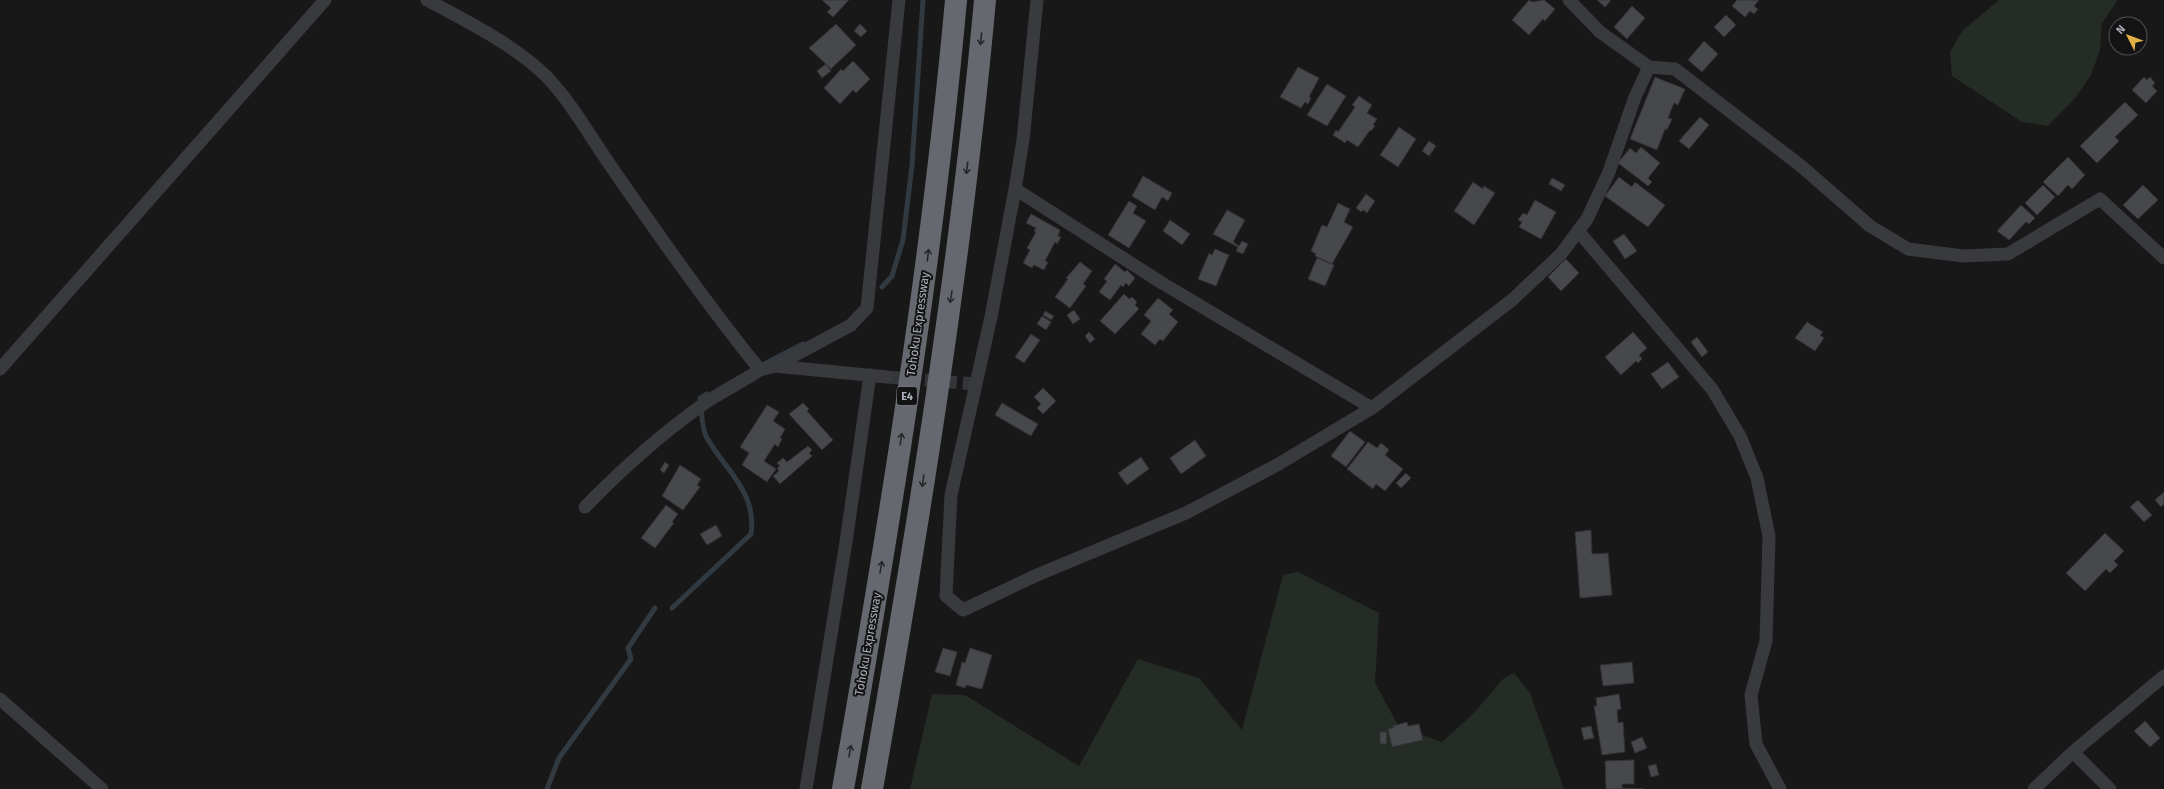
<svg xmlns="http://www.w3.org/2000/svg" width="2164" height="789" font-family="'Fira Sans',sans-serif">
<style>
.green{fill:#242c25}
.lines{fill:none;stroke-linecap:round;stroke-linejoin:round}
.stream{stroke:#323a41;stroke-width:5}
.building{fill:#47484c;stroke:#323235}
.street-tunnel{stroke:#353639;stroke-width:13;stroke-dasharray:13 6;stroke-linecap:butt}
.street{stroke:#393a3e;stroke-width:13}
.highway{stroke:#65686e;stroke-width:22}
.oneway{stroke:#28282a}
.labels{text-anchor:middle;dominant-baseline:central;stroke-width:4;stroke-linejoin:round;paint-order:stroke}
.shield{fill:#131314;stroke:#7d8087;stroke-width:1}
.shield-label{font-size:11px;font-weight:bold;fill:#abafb8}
.street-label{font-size:12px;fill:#abafb8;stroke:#131314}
</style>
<rect width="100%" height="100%" fill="#181819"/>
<path class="green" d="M1999,0H2118L2102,23L2100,50L2091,75L2076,97L2048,126L2022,122L1952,76L1950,52L1962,31Z
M1298,572L1379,613L1375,683L1399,727L1442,742L1473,714L1503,679L1514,673L1530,693L1564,789H910L932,694L965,695L1079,766L1138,659L1199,678L1242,730L1283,575Z"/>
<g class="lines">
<path class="stream" d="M882,287L892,276L903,240L912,165L923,0
M764,364L803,344
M672,608L751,534C757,492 726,471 707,438C701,428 702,410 700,398L707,394
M547,789L559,758L631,659L628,648L655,608"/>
</g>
<path class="building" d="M822,0H849L833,17L827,12L831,8Z
M1529,0L1532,2L1544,0L1555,9L1545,21L1543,19L1529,35L1512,20Z
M1597,0H1611L1605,7Z
M1737,0H1759L1754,6L1758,9L1754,14L1750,11L1745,17L1732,6Z
M1632,6L1645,18L1627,39L1614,27Z
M1726,15L1736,25L1724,37L1714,27Z
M836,24L856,45L831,69L809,48Z
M860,24L867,31L861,37L854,31Z
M1704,41L1718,54L1702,72L1688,60Z
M853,61L870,79L856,93L853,90L840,104L824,88L841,69L843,71Z
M826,64L831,71L822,78L817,71Z
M1298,67L1319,78L1309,97L1311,98L1308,104L1305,102L1301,108L1280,97Z
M1655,77L1685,89L1678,105L1674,103L1668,118L1672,119L1667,130L1665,129L1657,150L1630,139Z
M2144,77L2147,80L2150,77L2155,83L2152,86L2157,91L2146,103L2132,90Z
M1327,84L1346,96L1327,126L1307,115Z
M1359,96L1372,105L1367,113L1377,119L1373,125L1375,126L1371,131L1370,130L1358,147L1347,140L1345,143L1333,135L1336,130L1338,132L1355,107L1352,105Z
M2125,102L2138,115L2115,137L2119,141L2097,163L2080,146Z
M1700,117L1709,125L1689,149L1679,141Z
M1399,127L1416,139L1398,167L1380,155Z
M1429,141L1436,146L1429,156L1422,151Z
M1641,147L1660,163L1648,178L1652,182L1648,186L1618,163L1630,148L1636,153Z
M2068,157L2085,175L2072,189L2068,185L2058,196L2043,182Z
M1143,176L1172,193L1168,201L1162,197L1155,210L1132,196Z
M1619,177L1632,187L1635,182L1665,205L1648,227L1605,196Z
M1552,178L1565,185L1561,191L1549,184Z
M1473,182L1483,189L1484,186L1495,193L1474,225L1454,211Z
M2043,185L2055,197L2037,215L2025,203Z
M2143,185L2158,200L2138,219L2123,205Z
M1366,194L1375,201L1367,213L1363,210L1361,212L1356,208Z
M1535,200L1556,212L1541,239L1519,227L1522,222L1518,220L1523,213L1527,215Z
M1129,201L1137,206L1133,213L1146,221L1129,248L1108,235Z
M1338,203L1350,209L1344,222L1353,227L1332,264L1315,256L1316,254L1311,251L1322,225L1327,227Z
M2021,205L2035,218L2029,224L2026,222L2009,240L1997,231Z
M1227,210L1245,220L1233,242L1239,246L1242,241L1248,244L1243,254L1236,251L1238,247L1213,234Z
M1031,214L1060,230L1058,236L1061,237L1057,244L1055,242L1045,261L1048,262L1044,270L1034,265L1032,268L1023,263L1030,250L1027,248L1036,232L1034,231L1036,228L1026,223Z
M1170,220L1190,234L1182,245L1163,231Z
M1624,234L1637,251L1625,259L1613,241Z
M1215,249L1229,255L1216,286L1198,279L1209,253L1212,255Z
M1317,258L1334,265L1325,286L1308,279Z
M1566,259L1579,273L1561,291L1548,277Z
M1080,262L1092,271L1083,284L1086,286L1070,308L1055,297L1068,279L1066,278Z
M1115,264L1125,272L1127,270L1135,278L1129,286L1126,283L1123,287L1121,285L1110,300L1099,292L1107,281L1104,279Z
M1124,294L1129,299L1132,297L1137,302L1135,305L1139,309L1115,334L1100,321Z
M1158,298L1173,310L1169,314L1178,322L1163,341L1160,339L1155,345L1141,334L1151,321L1144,315Z
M1074,310L1080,319L1073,324L1067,315Z
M1045,311L1054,316L1051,320L1043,315Z
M1042,316L1051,322L1046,330L1037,324Z
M1807,322L1823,332L1820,335L1824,338L1815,351L1795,338Z
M1089,332L1095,339L1090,343L1085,336Z
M1633,332L1647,348L1639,355L1642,359L1638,363L1636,361L1621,375L1605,357Z
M1031,334L1040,340L1024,363L1015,357Z
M1697,337L1708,352L1702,357L1691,342Z
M1668,362L1679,377L1662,389L1651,374Z
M1043,388L1056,401L1043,414L1037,408L1041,404L1034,397Z
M803,403L809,409L807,411L833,440L822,450L789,414Z
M1002,403L1038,424L1031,436L995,415Z
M767,405L779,412L773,421L785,429L780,438L782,439L778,447L775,444L764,461L776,469L767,482L742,465L749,453L740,447Z
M1350,431L1365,442L1346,467L1331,456Z
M1195,440L1206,456L1181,474L1170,458Z
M1368,442L1377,448L1381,443L1387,448L1389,450L1385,455L1403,469L1385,491L1376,484L1373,489L1347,469Z
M808,446L812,450L809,453L812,456L780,484L773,476L779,471L777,468L780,466L777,463L783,458L787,462Z
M1141,457L1149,469L1127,485L1118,473Z
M665,462L669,465L664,473L660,470Z
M680,465L701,479L697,485L700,487L683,510L662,496Z
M1406,473L1411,478L1401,488L1396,483Z
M2164,492V504L2161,507L2155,500Z
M2138,500L2152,515L2144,522L2130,507Z
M666,505L678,514L672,522L674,523L655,548L641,538Z
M716,525L722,536L707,545L700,534Z
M1591,530L1592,554L1608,553L1612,595L1580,598L1575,532Z
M2105,533L2124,551L2114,561L2118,565L2110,573L2106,569L2085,591L2066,573Z
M943,648L957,652L950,676L935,672Z
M970,648L992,655L982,689L966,685L965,688L956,685L962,662L965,663Z
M1632,662L1634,683L1603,686L1600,665Z
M1619,694L1621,709L1617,710L1618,723L1623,722L1625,752L1602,755L1594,706H1597L1596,698Z
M2145,721L2160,738L2150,747L2134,731Z
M1407,722L1408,726L1419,724L1423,740L1392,747L1388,729L1393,728V726Z
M1591,726L1594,738L1584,740L1581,728Z
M1380,732H1387L1386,744H1380Z
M1642,737L1647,748L1635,753L1631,742Z
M1634,760V784H1622V788L1644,789H1606L1605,761Z
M1656,764L1659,775L1651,777L1648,766Z"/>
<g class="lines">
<path class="street-tunnel" d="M887,377L975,384"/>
<path class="street" d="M427,0C465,20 516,46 546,76C571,102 588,133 608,162C657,233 706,303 760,370L775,366L887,377
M1037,0L1023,140L1015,189L991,317L951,495L946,596L963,610L1037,575L1186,513L1277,465L1372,408L1512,300L1561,254L1587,219L1609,172L1635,97L1649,67
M1569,0L1600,32L1649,67L1675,69L1801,166L1870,226L1908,249L1963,256L2008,254L2100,199L2164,258
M1015,189L1162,283L1372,408
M1579,232L1712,389L1740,436L1757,478L1769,536L1766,641L1751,695L1756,744L1780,789
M775,366L851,325L867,308L899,0
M0,369L325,0
M585,507C623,468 663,432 708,401C725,390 743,381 760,370
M0,699L102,789
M2073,752L2110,789
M806,789L846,542L870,375
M2034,789L2073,752L2164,676"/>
<path class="highway" d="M843,789C889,527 932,265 956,0
M872,789C918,528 961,264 985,0"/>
</g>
<defs><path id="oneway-shaft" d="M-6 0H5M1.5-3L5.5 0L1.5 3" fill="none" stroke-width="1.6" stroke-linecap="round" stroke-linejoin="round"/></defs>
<g class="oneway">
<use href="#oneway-shaft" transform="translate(981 39) rotate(95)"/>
<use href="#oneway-shaft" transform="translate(967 168) rotate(97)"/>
<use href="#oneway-shaft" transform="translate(928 255) rotate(-83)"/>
<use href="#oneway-shaft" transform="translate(951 297) rotate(99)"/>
<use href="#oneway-shaft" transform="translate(901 439) rotate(-81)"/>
<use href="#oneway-shaft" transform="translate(923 481) rotate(99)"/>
<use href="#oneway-shaft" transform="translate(881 567) rotate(-80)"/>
<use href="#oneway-shaft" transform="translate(850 751) rotate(-80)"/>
</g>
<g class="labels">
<rect class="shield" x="897" y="387" width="20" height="18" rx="3"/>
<g class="shield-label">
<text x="907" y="396">E4</text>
</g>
<g class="street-label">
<text transform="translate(918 324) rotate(-82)">Tohoku Expressway</text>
<text transform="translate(868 644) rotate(-80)">Tohoku Expressway</text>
</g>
</g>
<g transform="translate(2128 36) rotate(312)"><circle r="19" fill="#131314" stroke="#505156"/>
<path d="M0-3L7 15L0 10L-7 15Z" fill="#e1b147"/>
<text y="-6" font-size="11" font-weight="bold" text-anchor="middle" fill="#abafb8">N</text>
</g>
</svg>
